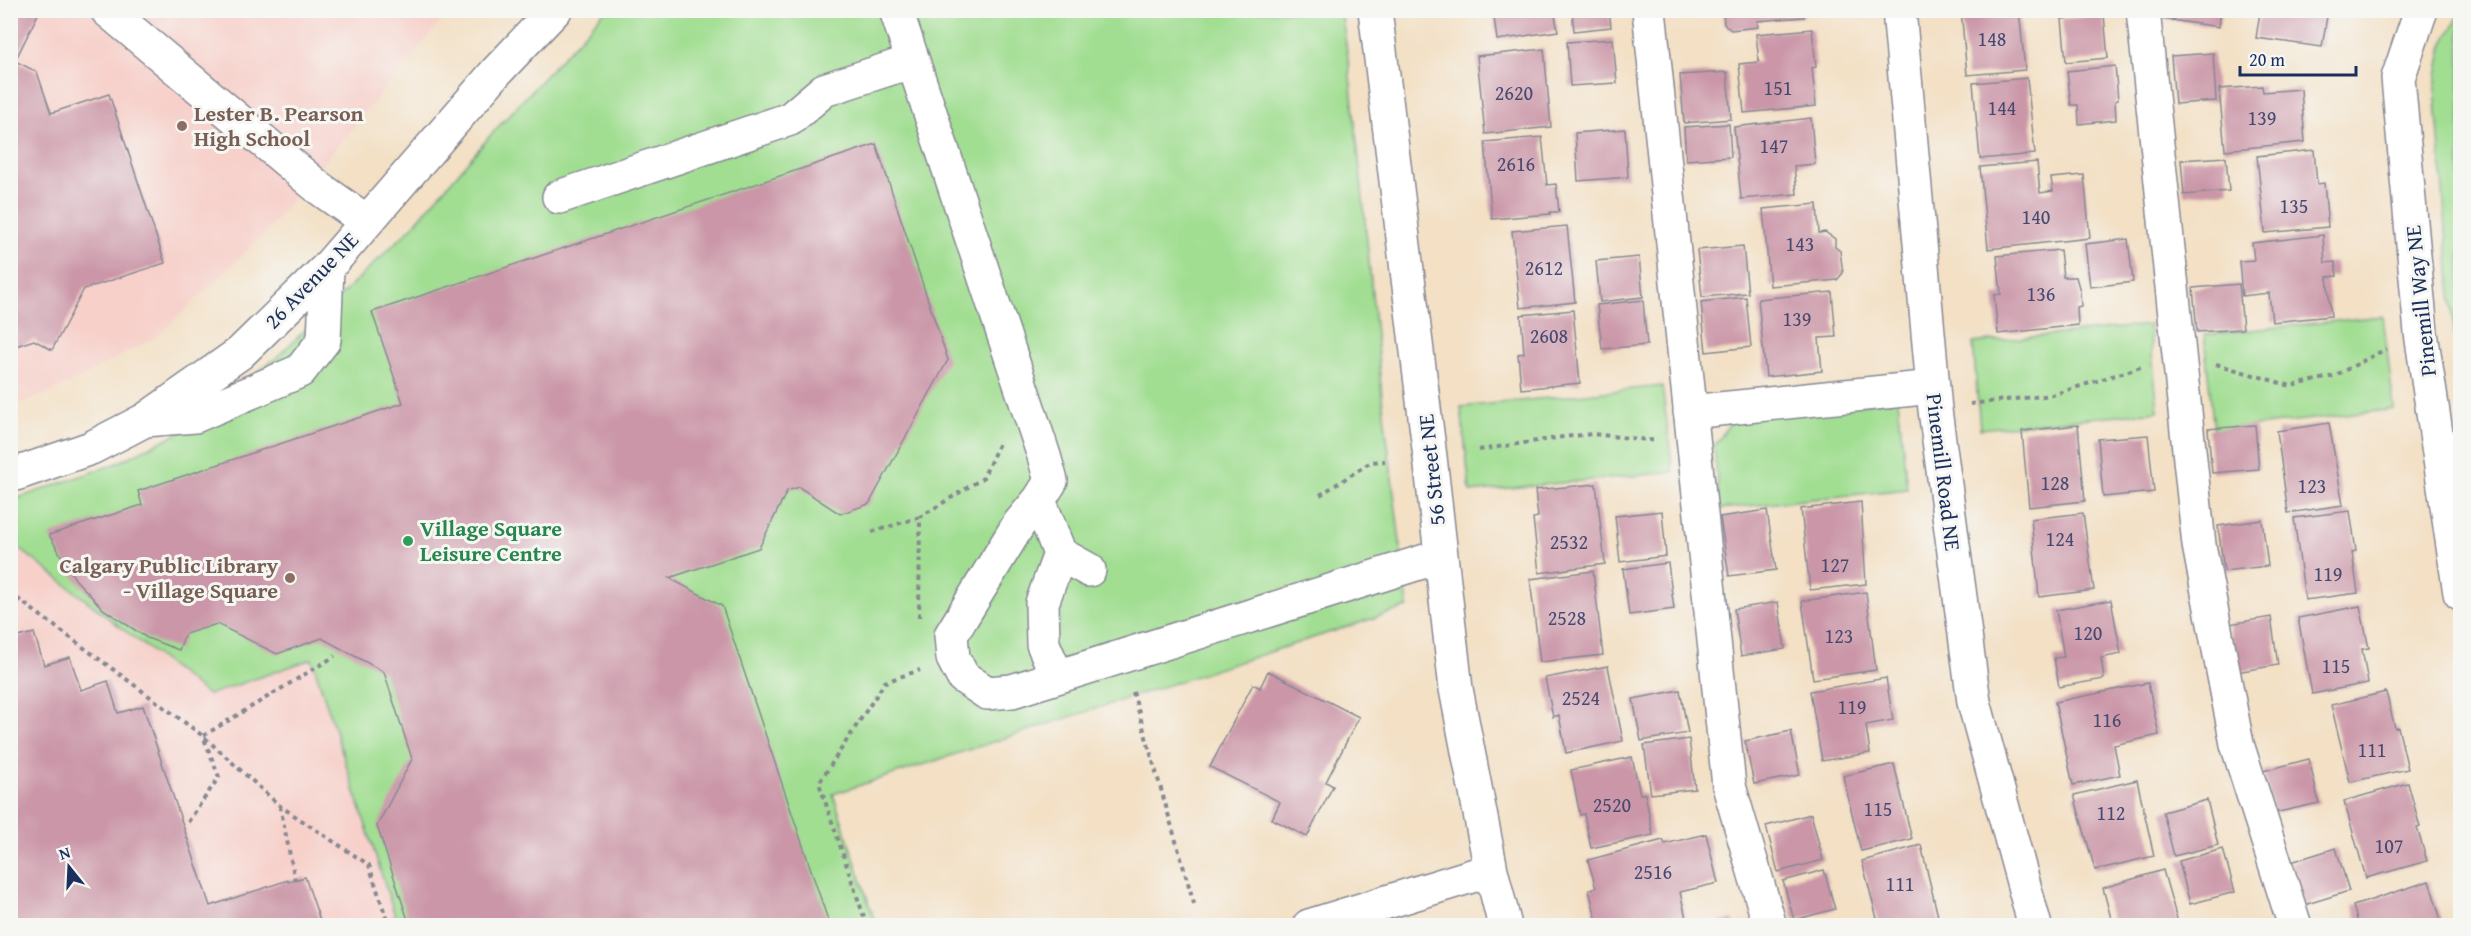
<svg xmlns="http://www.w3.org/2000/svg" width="2471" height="936" font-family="'Gentium Book Plus',serif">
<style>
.built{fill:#f7d0ca}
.green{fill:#a1de92;stroke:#5e8678;stroke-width:1.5}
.building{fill:#cb97a8}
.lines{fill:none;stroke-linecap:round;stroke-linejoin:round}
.minor-casing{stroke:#878892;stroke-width:36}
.path{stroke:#878892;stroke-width:4;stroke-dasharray:4.5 4.5;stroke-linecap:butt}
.minor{stroke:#fff;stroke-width:33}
.education-dot{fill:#8d6e63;stroke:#f6f6f2;stroke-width:2}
.leisure-dot{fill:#2e9e5b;stroke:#f6f6f2;stroke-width:2}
.labels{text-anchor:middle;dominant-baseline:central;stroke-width:6;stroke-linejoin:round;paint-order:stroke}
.number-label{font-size:20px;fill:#474970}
.education-label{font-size:22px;font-weight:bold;fill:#785e54;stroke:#f6f6f2;text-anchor:start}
.street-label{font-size:22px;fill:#1b2f5e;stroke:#f6f6f2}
.leisure-label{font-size:22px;font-weight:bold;fill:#27864d;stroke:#f6f6f2;text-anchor:start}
</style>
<rect width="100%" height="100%" fill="#f6f6f2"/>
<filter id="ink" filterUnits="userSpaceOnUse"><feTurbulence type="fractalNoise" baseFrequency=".0167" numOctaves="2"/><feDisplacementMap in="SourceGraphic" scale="12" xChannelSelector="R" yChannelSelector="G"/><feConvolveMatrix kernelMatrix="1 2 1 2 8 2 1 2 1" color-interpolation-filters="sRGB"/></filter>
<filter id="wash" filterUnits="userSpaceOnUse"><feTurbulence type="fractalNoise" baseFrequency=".008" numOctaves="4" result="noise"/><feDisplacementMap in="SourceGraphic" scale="24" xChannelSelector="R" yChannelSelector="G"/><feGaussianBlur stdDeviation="1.35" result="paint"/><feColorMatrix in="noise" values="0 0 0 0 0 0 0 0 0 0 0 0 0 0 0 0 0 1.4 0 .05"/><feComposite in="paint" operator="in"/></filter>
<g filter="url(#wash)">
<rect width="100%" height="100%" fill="#f3e0c5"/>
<path class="built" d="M418,10L441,21L267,231L158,336L51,393L11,405V11Z
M14,545L208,695L312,659L398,925H11L10,546Z"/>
<path class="green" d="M605,11H1341L1348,58L1362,189L1382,397L1408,607L833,794L876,925H398L312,659L208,695L11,542L10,501L115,464L182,431L276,358L412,227L489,137Z
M2460,14V332L2454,334L2435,87L2443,45Z
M2383,316L2394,409L2214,431L2204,335Z
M2149,325L2158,411L1980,429L1973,343Z
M1662,386L1673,472L1470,492L1461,407Z
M1898,400L1907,489L1720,509L1714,447L1734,417Z"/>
<g id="blocks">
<path class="building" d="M10,10H40L15,61L37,72L51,113L109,94L165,263L84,289L52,350L34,340L10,348Z
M1493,10H1554L1558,31L1497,40Z
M1572,10H1609L1611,27L1574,31Z
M1723,10H1803L1804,17L1757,21L1758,27L1731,30L1724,24Z
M1961,10H2019L2025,70L1967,75Z
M2166,10H2221L2219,27L2164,19Z
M2256,10H2328L2322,47L2256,38L2260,12Z
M2104,15L2108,58L2066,62L2062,19Z
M1812,29L1816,67L1812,68L1816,106L1744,113L1739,64L1759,62L1756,34Z
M1613,39L1617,83L1570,86L1567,42Z
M1544,49L1551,127L1485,134L1477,56Z
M2213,53L2216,101L2175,104L2171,56Z
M2115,66L2118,100L2115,101L2116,120L2079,124L2078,105H2071L2067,71Z
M1727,72L1731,119L1684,123L1680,75Z
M2027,78L2035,154L1980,159L1973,83Z
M2262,86L2263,92L2301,89L2305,142L2225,150L2219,89Z
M1811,118L1815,164L1794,166L1797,194L1741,199L1734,127Z
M1729,124L1731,157L1686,160L1684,127Z
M1625,129L1628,177L1578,181L1575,133Z
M1542,137L1547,185L1556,184L1559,212H1550V214L1492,219L1485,142Z
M876,144L948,360L869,504L840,514L799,487L787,491L759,548L669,578L722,606L830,926H410L377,826L412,759L384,672L322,638L277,654L217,624L185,634L179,650L147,638L103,609L75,579L49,535L142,505L138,491L403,403L372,312Z
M2314,150L2317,184L2324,183L2328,227L2265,233L2257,156Z
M2226,157L2229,191L2184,195L2181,160Z
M2037,162L2040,193L2053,191L2051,178L2084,175L2090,238L1988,249L1980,167Z
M1817,204L1819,233L1825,232L1835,239V247L1840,251L1843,273L1837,280L1770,286L1763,209Z
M1567,226L1575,302L1520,308L1512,231Z
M2323,235L2325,263L2335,262L2337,276L2327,277L2331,316L2272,322L2269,293L2242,296L2239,261L2254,260L2252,243Z
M2128,239L2133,282L2090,287L2085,244Z
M1743,246L1748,293L1702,297L1697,250Z
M2060,250L2063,277H2076L2080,291L2081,306L2077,307L2078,325L1998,334L1994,295L2001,294L1997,256Z
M1639,257L1643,297L1600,302L1596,261Z
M2239,284L2243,329L2197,332L2193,288Z
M1832,292L1836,337L1819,338L1822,371L1766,377L1758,299Z
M1746,297L1751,347L1706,352L1701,302Z
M1643,300L1647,345L1602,349L1597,305Z
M1573,310L1580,383L1521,389L1518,354L1524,353L1521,315Z
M2329,423L2343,505L2288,513L2277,431Z
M2078,425L2085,501L2029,507L2022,431Z
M2255,425L2259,469L2212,473L2208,429Z
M2148,435L2154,492L2103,497L2098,439Z
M1596,484L1605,564L1539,573L1533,518L1538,517L1535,490Z
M1861,502L1866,584L1810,590L1801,509Z
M1767,510L1776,570L1729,576L1720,517Z
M1662,511L1666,556L1620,562L1615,516Z
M2350,511L2356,551L2352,552L2358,593L2305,600L2294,518Z
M2083,513L2094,590L2039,597L2031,519Z
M2262,520L2268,566L2224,571L2218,526Z
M1668,563L1674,609L1629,615L1623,569Z
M1593,571L1603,655L1540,662L1530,579Z
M1866,592L1876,670L1813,679L1802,601Z
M2111,600L2121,654L2101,658L2104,679L2059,687L2054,658L2064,657L2056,610Z
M1778,602L1785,649L1741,656L1734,609Z
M2360,606L2369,648L2362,649L2368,683L2312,694L2298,618Z
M2271,617L2278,665L2237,672L2229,624Z
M34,633L44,665L70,657L81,690L108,681L118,713L143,706L210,906L288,880V882L305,877L322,926H10V639Z
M1608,666L1623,741L1566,753L1559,715L1553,717L1545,678Z
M1268,671L1359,717L1326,782L1333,786L1307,837L1272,819L1280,802L1210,767L1253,684L1260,688Z
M1886,678L1893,720L1866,725L1870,753L1822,761L1810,691Z
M2148,683L2159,735L2114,745L2120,775L2073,785L2055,702Z
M1680,690L1688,733L1641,741L1633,699Z
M2386,692L2395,728L2398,727L2408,769L2350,782L2331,705Z
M1791,731L1800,775L1754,784L1745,741Z
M1689,739L1695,789L1651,794L1644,745Z
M1632,757L1640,794H1645L1653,835L1591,848L1584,814L1580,815L1571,770Z
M2309,759L2319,803L2274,813L2263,771Z
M1894,764L1912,839L1861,851L1843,776Z
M2137,780L2154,856L2095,870L2074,795Z
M2408,783L2420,827L2417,828L2427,861L2366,878L2344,801Z
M2207,800L2218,845L2174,856L2163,812Z
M1811,814L1823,860L1778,872L1766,826Z
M1706,834L1718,883L1680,892L1687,922L1674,926H1598L1589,890L1596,888L1588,860L1663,840L1665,844Z
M1921,845L1940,925L1879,926L1862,861Z
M2336,848L2349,891L2304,905L2291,862Z
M2223,849L2235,892L2190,904L2179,861Z
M1824,870L1835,909L1794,920L1783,881Z
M2163,870L2179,926H2113L2103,888Z
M2429,881L2443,926H2359L2353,906Z
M1733,919L1735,926H1710V925Z"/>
</g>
</g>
<g filter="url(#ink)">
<use href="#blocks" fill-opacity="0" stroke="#878892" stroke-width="1.5"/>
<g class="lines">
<g class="minor-casing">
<path id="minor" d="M107,10L319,188L366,221
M896,10L1044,456L1051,481L1039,500L1019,524L951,635L953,658L963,677L987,693L1012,691L1441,556
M1375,10L1430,457L1456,689L1491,870L1505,926
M1649,10L1729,786L1770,926
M1899,10L1935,410L1974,702L2035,926
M2143,10L2199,545L2237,744L2295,926
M2421,10L2398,78L2421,333L2460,593
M559,197L790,119L824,90L913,61
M1690,412L1933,387
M145,420L195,416L300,371L324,340L327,268
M10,476L91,448L145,420L240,353L327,268L497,71L555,10
M1039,500L1060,554L1089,570
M1057,676L1043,644L1042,603L1060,554
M1309,926L1491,870"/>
</g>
<path class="path" d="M2216,364L2291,386L2334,376L2386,349
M1970,404L2052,395L2144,366
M1479,450L1563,437L1593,434L1657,441
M1320,495L1371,462L1385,461
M872,532L920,517
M10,593L203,736L280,806L369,865L389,926
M919,617L920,517L983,478L1000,441
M1133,692L1195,907
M280,806L295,880
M188,822L219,777L203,736L335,656
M867,926L819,783L885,682L920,670"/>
<use href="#minor" class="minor"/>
</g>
</g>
<g class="education-dot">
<circle cx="182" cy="126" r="6"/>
<circle cx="290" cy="578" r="6"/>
</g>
<circle class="leisure-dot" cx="408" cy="541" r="6"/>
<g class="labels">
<g class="number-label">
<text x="1992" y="38">148</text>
<text x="1778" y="87">151</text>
<text x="1514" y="92">2620</text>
<text x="2002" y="107">144</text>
<text x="2262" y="117">139</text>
<text x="1774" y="145">147</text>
<text x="1516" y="163">2616</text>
<text x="2294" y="205">135</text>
<text x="2036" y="216">140</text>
<text x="1800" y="243">143</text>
<text x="1544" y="267">2612</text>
<text x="2041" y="293">136</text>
<text x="1797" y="318">139</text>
<text x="1549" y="335">2608</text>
<text x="2055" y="482">128</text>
<text x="2312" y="485">123</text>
<text x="2060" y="538">124</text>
<text x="1569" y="541">2532</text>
<text x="1835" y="564">127</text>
<text x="2328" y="573">119</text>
<text x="1567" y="617">2528</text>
<text x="2088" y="632">120</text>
<text x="1839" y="635">123</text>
<text x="2336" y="665">115</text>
<text x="1581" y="697">2524</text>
<text x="1852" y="706">119</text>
<text x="2107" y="719">116</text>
<text x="2372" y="749">111</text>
<text x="1612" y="804">2520</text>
<text x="1878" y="808">115</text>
<text x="2111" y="812">112</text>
<text x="2389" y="845">107</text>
<text x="1653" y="871">2516</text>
<text x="1900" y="883">111</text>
</g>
<g class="education-label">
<text x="194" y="113">Lester B. Pearson<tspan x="194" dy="25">High School</tspan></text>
<text x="278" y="565" text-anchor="end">Calgary Public Library<tspan x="278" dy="25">- Village Square</tspan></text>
</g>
<g class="street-label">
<text transform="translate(311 280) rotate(-46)">26 Avenue NE</text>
<text transform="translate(2420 301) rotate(-96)">Pinemill Way NE</text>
<text transform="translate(1431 470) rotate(-96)">56 Street NE</text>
<text transform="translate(1944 472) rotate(83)">Pinemill Road NE</text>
</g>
<g class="leisure-label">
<text x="420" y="528">Village Square<tspan x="420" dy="25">Leisure Centre</tspan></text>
</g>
</g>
<rect width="2471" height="936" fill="none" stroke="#f6f6f2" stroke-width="36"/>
<g transform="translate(69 867) rotate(342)" stroke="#f6f6f2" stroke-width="4.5" paint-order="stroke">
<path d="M0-4.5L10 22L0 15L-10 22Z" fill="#1b2f5e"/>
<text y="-9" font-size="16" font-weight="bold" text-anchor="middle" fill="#1b2f5e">N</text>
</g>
<path d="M2240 66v9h116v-9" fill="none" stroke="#1b2f5e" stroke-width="3"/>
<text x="2249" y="66" font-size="18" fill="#1b2f5e" stroke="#f6f6f2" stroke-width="4.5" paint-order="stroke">20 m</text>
</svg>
